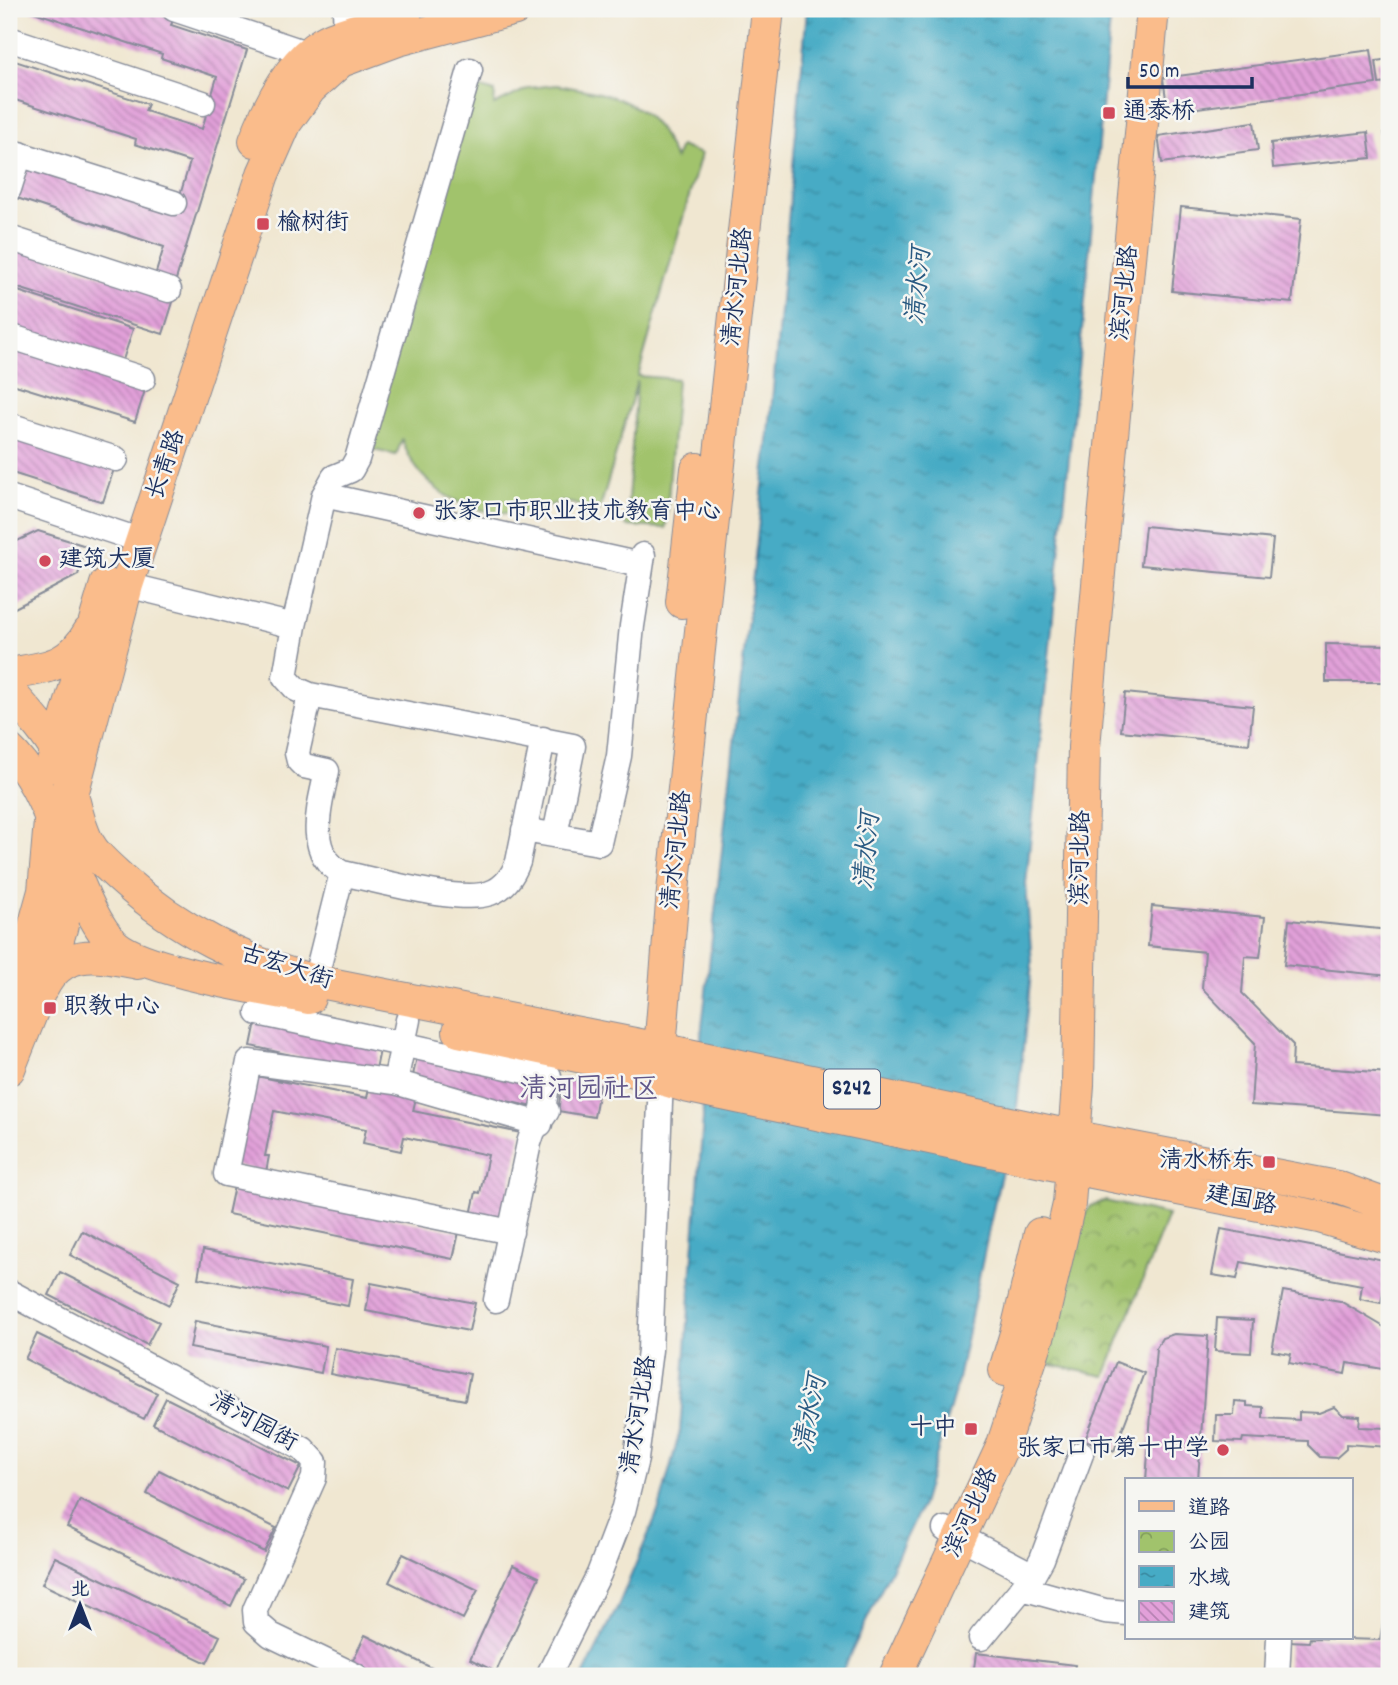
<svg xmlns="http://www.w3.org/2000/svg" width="1398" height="1685" font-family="Dekko,'LXGW WenKai TC',sans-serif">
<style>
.grass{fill:#a1c36c;stroke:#5e7965;stroke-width:2}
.park{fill:url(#park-crowns);stroke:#5e7965;stroke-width:2}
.water{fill:url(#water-ripples);stroke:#306d92;stroke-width:2}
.building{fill:url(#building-back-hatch)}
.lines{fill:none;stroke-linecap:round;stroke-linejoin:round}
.minor-casing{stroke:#868b98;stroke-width:27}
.major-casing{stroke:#868b98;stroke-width:34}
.minor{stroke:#fff;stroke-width:24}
.major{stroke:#fabc8b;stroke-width:32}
.poi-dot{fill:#d1495b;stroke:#f6f6f2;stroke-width:2.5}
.labels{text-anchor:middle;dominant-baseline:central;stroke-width:5;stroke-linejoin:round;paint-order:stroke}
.shield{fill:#f6f6f2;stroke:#5d6b8a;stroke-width:2}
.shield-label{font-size:23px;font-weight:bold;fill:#1b2f5e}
.poi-label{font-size:24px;fill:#1b2f5e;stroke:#f6f6f2;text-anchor:start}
.street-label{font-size:24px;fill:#1b2f5e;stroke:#f6f6f2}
.water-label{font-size:26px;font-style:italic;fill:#2a5a82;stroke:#f6f6f2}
.quarter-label{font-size:28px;fill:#615789;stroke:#f6f6f2}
</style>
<defs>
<pattern id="park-crowns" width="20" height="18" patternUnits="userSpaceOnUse" patternTransform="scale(1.75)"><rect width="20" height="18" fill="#a1c36c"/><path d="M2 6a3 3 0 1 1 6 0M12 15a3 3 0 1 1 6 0" fill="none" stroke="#829f5c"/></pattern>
<pattern id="water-ripples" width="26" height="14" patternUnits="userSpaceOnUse" patternTransform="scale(1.75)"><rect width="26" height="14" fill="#46abc5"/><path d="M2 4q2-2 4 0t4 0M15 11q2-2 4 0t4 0" fill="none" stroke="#3a8ca3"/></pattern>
<pattern id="building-back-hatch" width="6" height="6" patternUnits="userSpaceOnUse" patternTransform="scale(1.75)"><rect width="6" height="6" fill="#e2a0d9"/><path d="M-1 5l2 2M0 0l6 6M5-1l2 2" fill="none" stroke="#b683b3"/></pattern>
</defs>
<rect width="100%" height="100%" fill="#f6f6f2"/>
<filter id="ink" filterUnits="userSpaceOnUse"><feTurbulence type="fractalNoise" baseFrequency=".0143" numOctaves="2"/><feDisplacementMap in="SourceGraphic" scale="14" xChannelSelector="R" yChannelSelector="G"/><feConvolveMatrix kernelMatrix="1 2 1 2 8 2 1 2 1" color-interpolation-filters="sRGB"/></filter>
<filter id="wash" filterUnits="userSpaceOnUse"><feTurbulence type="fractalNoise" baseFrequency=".00686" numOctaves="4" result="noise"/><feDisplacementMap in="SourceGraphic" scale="28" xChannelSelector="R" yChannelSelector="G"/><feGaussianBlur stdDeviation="1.57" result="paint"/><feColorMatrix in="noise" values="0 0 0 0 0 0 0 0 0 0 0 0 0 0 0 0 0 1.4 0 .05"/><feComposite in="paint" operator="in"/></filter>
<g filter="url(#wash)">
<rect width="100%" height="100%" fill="#f0e7d1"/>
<path class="grass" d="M556,85C590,90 633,96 656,125C664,134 669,148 675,159L680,146L701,154L638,376L677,379L666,528L626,526L637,381L599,512C588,509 574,502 562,502C554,502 545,509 537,511C479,522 422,496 402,440L396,455L369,449L474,86L495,92L494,105L529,88Z"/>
<path class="park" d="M1105,1201L1168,1215L1105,1376L1046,1364L1083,1218L1090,1206Z"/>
<path class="water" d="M807,9H1111L1085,300L1026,884L1032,964L1017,1106L996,1196L957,1384L922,1505L840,1676H583L619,1604L659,1509L680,1431L703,1118L701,1036L770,423Z"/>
<g id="blocks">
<path class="building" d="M25,9H145L174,18L171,25L247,50L174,286L154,279L164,247L17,198L29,163L175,212L190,162L135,144L136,139L9,98V59L148,104L145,111L202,129L217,77L161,58L162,54Z
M1371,50L1376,84L1168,112L1163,78Z
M1389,59V83L1379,84L1376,61Z
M1254,122L1258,150L1162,163L1158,136Z
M1389,131V157H1388L1384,132Z
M1368,132L1371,158L1273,168L1271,143Z
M1181,207L1301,219L1292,303L1172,291Z
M9,246L174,299L163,334L9,285Z
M9,288L133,329L122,363L9,326Z
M12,345L146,387L135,422L9,383V356Z
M9,432L115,466L103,502L9,472Z
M1145,526L1273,539L1269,577L1141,565Z
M38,531L86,546L78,575L9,611V545Z
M1326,644L1389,645V682H1326Z
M1125,693L1253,706L1249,744L1121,731Z
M1152,906L1265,917L1260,957L1245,956L1242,993L1293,1045L1292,1066L1389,1073V1115L1251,1105L1255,1043L1202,988L1205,952L1148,946Z
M1289,920L1389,930V976L1284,965Z
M257,1017L381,1045L375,1074L251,1046Z
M418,1052L545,1080L538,1108L412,1080Z
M251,1075L367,1098L370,1083L417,1093L413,1111L521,1133L503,1221L471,1215L476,1192L480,1193L488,1155L404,1137L401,1151L363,1143L366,1129L274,1111L265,1156H269L266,1172L232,1165Z
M563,1078L600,1084L594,1117L558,1111Z
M234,1186L459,1232L453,1259L228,1214Z
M1221,1229L1389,1261L1381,1303L1360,1299L1362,1285L1241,1262L1237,1279L1212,1275Z
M82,1231L180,1281L169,1305L70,1255Z
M203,1250L353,1279L348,1306L198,1278Z
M60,1272L159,1322L147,1345L49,1295Z
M371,1283L475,1303L469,1331L366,1311Z
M1283,1291L1340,1301L1389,1330V1370L1347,1363L1345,1374L1289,1363L1291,1354L1272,1351Z
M1217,1318L1253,1320L1251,1353L1215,1351Z
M195,1321L326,1346L321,1373L190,1348Z
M37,1334L157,1393L144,1419L25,1359Z
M1174,1334L1208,1336L1198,1480H1146L1156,1348L1162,1338Z
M335,1348L470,1374L465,1400L330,1374Z
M1116,1362L1144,1373L1114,1451L1085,1440Z
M166,1398L301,1466L288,1492L153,1424Z
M1235,1401L1247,1402V1406L1263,1407V1418L1299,1420V1412L1319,1413L1334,1407L1343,1415L1360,1416L1359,1427L1389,1428V1447L1346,1444V1449L1336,1458L1320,1457L1308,1445V1441L1243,1438L1242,1442L1215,1441L1216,1415H1234Z
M159,1470L276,1528L264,1552L147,1494Z
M80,1500L244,1579L231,1606L67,1527Z
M403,1554L478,1590L463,1619L389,1582Z
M55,1557L220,1636L207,1663L42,1584Z
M513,1565L539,1577L496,1672L470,1659Z
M1383,1621L1389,1623V1676H1305V1671L1288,1670L1289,1641L1309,1642L1310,1638L1380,1640Z
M365,1635L440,1672L438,1676H376L351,1664Z
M976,1653L1075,1665L1073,1676H973Z"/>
</g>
</g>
<g filter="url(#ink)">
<use href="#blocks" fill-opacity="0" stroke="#868b98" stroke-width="2"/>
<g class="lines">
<g class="minor-casing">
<path id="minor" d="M174,9L309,54L319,65
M345,9L346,35
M9,39L203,103
M9,151L174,203
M9,189L20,154
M9,238L169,290
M9,336L143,379
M9,425L116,459
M324,495L334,477L351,470L357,459L470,70
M9,497L142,541
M127,585L294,626L324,495L641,565
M294,626L285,677L296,689L310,695L297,753L299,761L304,766L327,771C320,805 304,852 342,873C376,880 461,904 490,893C505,888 513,875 518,862L543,739
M310,695L573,746L555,835
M524,830L599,843L619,756L632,626L643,555
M315,981L342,873
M258,1013L549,1076L540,1124L395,1082L249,1062L226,1174L511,1232
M395,1082L408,1020
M9,1292L303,1449L315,1462L314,1478L255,1610L256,1622L271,1635L356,1676
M496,1300L529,1143L533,1131L547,1111
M945,1529L1033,1575
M1022,1588L1105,1611L1127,1613
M981,1638L1033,1575L1042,1559L1081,1454
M548,1676L599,1574L623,1511L636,1459L650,1350L661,1078
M1277,1676L1279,1638"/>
</g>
<g class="major-casing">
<path id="major" d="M255,141C268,107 290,62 322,43C340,32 383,23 405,17
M682,602L697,469
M9,674C47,667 68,668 89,632
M9,691C28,713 52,737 63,764C73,789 75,817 87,841C96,857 110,868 123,880C177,929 245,963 315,981L660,1049L1076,1137L1337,1187L1389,1206
M9,750C36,775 48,813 63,846C75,873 93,926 115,945C145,971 265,989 309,998
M52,766L106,584
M72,795L127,585L263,174L286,122L310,89L341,61L398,40L515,9
M43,987C64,946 100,956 138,963
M15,996L44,891L50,821
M459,1031L597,1060L685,1086L1052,1164L1319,1217L1389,1238
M9,1069C34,1004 66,937 73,867
M661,1070L660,1049L673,891L768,9
M1005,1370L1017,1330L1040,1234
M895,1676L1002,1447L1040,1331L1069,1204L1078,1085L1084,747L1101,550L1153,9"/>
</g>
<use href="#minor" class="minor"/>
<use href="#major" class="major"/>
</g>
</g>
<g class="poi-dot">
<rect x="1102" y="106" width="14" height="14" rx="3.5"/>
<rect x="256" y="217" width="14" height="14" rx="3.5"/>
<circle cx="419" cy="513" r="7"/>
<circle cx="45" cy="561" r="7"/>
<rect x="43" y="1001" width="14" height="14" rx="3.5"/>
<rect x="1262" y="1155" width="14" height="14" rx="3.5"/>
<rect x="964" y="1422" width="14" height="14" rx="3.5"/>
<circle cx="1223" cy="1450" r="7"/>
</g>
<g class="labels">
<rect class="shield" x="824" y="1069.5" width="56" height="39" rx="5"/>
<g class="shield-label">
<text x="852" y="1089">S242</text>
</g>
<g class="poi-label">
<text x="1123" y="113">通泰桥</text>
<text x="277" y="224">榆树街</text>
<text x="433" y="513">张家口市职业技术教育中心</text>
<text x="59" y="561">建筑大厦</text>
<text x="64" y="1008">职教中心</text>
<text x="1255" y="1162" text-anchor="end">清水桥东</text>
<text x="957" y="1429" text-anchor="end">十中</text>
<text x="1209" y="1450" text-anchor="end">张家口市第十中学</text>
</g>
<g class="street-label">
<text transform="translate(739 287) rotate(-84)">清水河北路</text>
<text transform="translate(1126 293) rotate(-84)">滨河北路</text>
<text transform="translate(167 465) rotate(-71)">长青路</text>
<text transform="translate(678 850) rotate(-84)">清水河北路</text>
<text transform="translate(1082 858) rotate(-89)">滨河北路</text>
<text transform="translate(286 968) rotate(18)">古宏大街</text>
<text transform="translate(1241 1201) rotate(11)">建国路</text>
<text transform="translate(640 1415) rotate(-81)">清水河北路</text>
<text transform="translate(253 1423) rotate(29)">清河园街</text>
<text transform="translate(972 1513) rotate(-65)">滨河北路</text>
</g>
<g class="water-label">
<text transform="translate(920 286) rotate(-85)">清水河</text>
<text transform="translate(869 851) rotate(-85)">清水河</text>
<text transform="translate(812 1414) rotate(-79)">清水河</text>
</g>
<g class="quarter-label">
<text x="589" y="1092">清河园社区</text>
</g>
</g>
<rect width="1398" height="1685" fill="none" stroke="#f6f6f2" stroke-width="35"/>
<rect x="1125" y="1478" width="228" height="161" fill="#f6f6f2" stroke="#9ea6b7" stroke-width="2"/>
<rect x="1139" y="1501" width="35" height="10" fill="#fabc8b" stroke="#9ea6b7" stroke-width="2"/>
<text x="1188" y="1514" font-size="21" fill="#1b2f5e">道路</text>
<rect x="1139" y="1531" width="35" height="21" fill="url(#park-crowns)" stroke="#9ea6b7" stroke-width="2"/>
<text x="1188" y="1548" font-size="21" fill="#1b2f5e">公园</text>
<rect x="1139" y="1566" width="35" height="21" fill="url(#water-ripples)" stroke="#9ea6b7" stroke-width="2"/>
<text x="1188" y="1584" font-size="21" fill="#1b2f5e">水域</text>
<rect x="1139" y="1601" width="35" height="21" fill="url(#building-back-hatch)" stroke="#9ea6b7" stroke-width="2"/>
<text x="1188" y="1618" font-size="21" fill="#1b2f5e">建筑</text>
<g transform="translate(80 1605)" stroke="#f6f6f2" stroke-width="5" paint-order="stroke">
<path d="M0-5L12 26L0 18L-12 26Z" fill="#1b2f5e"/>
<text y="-10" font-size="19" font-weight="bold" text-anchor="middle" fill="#1b2f5e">北</text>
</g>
<path d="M1128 77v10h124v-10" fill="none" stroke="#1b2f5e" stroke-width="3.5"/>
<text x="1139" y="77" font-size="21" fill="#1b2f5e" stroke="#f6f6f2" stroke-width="5" paint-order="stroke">50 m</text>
</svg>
